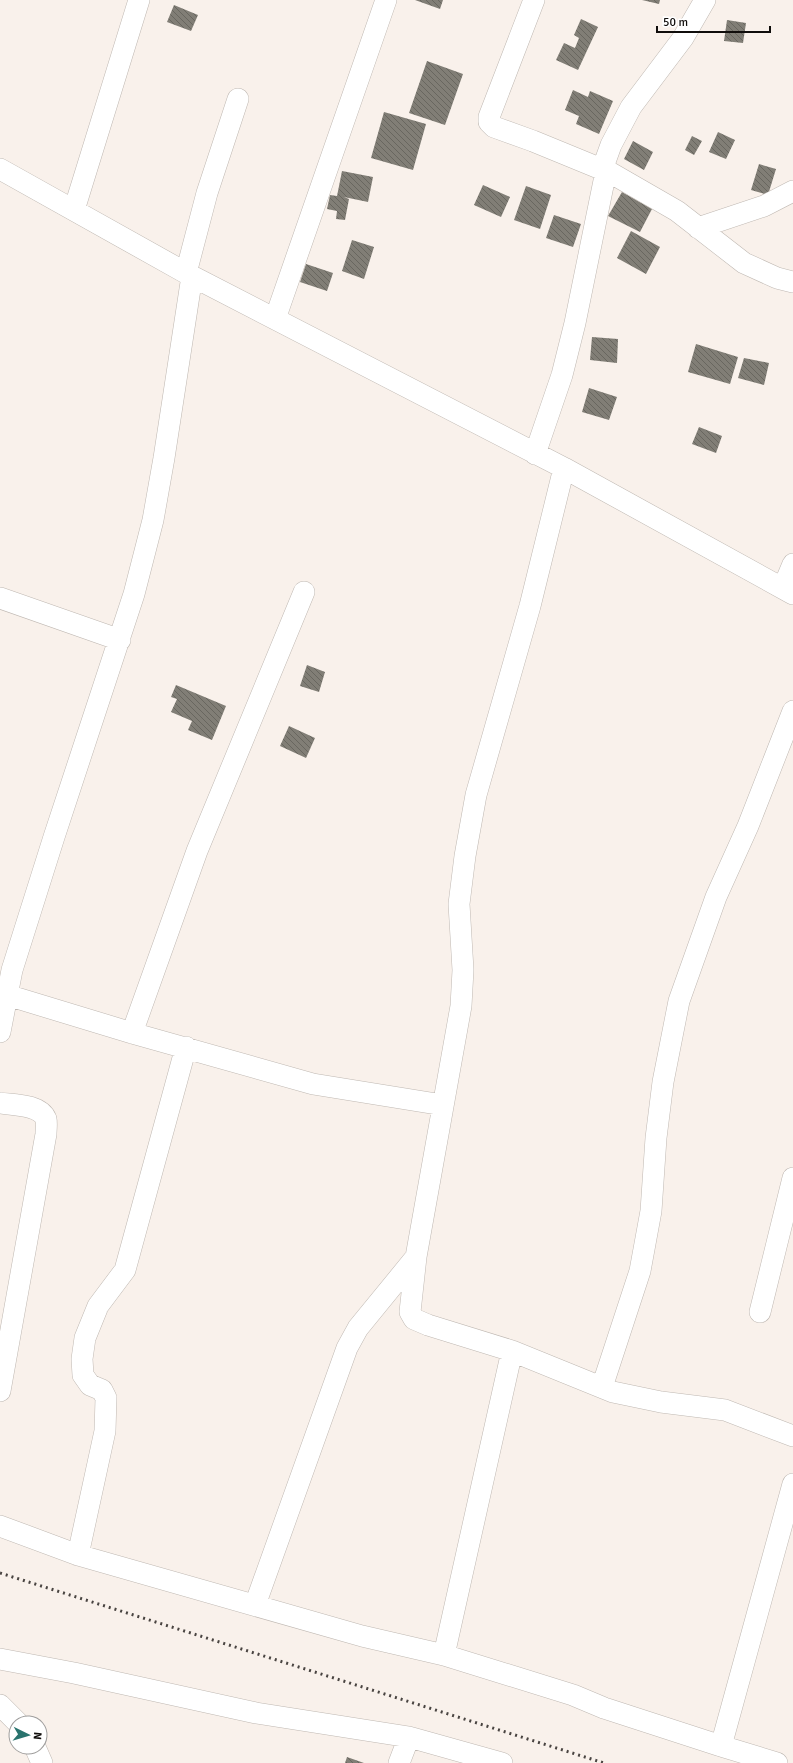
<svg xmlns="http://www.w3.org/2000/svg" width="793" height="1763" font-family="Signika,sans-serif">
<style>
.building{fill:url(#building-back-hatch)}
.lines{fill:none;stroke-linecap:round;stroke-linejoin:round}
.minor-casing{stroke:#bfb8b2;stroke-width:22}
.minor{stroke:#fff;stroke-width:21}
.rail{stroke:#494441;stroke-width:3;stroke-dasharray:2 4;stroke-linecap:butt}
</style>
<defs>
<pattern id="building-back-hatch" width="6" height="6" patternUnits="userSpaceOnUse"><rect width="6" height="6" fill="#817e76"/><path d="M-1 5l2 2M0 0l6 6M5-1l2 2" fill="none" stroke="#68665f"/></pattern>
</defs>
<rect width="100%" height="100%" fill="#f9f1eb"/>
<path class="building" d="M415,0H443L440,9Z
M642,0H660L659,4Z
M174,5L198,15L191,31L167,22Z
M581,19L598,27L578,70L556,60L564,43L575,48L579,38L574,35Z
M727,20L746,23L743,43L724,41Z
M427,61L463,74L445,125L409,113Z
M573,90L588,97L590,91L613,101L599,134L576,124L579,116L565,110Z
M384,112L426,124L413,170L371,158Z
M718,132L735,140L726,159L709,152Z
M692,136L702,141L694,155L685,150Z
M633,141L653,152L644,170L624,159Z
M759,164L776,169L768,195L751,190Z
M342,171L373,177L368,202L344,197L349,199L345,220L336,219L337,211L327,209L330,195L337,196Z
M483,185L510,197L501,217L474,205Z
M526,186L551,195L540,229L514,220Z
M622,192L652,209L640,232L608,216Z
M554,215L581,224L573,247L546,238Z
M631,231L660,247L646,274L617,258Z
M352,240L374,247L364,279L342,271Z
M306,264L333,273L327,291L300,282Z
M592,337L618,339L617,363L590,360Z
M696,344L738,357L730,384L688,372Z
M744,358L769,363L764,385L738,378Z
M589,388L617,397L609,420L582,412Z
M699,427L722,436L716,453L692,444Z
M307,665L325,672L319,692L300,686Z
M176,685L226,706L212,740L188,730L192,721L171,712L177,699L171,697Z
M289,726L315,738L306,758L280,746Z
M347,1757L364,1763H345Z"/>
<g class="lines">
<g class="minor-casing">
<path id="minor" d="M534,0L489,117V122L494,127L533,141L611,173L677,211L744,263L777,278L793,282
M0,169L186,273L564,468L793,594
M602,170L611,145L631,107L683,38L705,0
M74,210L139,0
M698,228L764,206L793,191
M186,273L207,193L238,99
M275,319L386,0
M535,454L562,375L575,323L606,171
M564,468L530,606L476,795L465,856L459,904L463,970L461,1006L416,1257L410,1312L414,1319L428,1325L512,1351L613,1392L661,1402L725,1410L793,1436
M783,588L793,564
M0,598L120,640
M7,995L132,1033L313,1084L443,1105
M0,1032L12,970L54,837L134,594L153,520L164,458L192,276
M132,1033L197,851L304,592
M0,1103C13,1105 40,1104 46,1119C47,1123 46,1130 46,1134L0,1391
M760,1312L793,1178
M602,1387L640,1271L651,1211L656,1138L663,1082L679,1001L716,897L748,826L793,711
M0,1526L78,1555L362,1636L444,1655L573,1695L604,1708L721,1746L777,1763
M78,1555L105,1431L106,1398L102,1390L90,1385L83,1375L82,1359L85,1338L98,1306L125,1270L186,1047
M255,1605L347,1348L358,1328L416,1257
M444,1655L512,1351
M0,1659L74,1673L256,1713L409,1737L502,1763
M0,1705L18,1723
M721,1746L793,1484
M35,1747L42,1763
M399,1763L409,1737"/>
</g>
<use href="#minor" class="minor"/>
<path class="rail" d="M0,1573L604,1763"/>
</g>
<g transform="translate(28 1735) rotate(95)"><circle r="19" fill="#ffffff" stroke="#9f9e9d"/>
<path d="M0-3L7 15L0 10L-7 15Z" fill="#29736e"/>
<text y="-6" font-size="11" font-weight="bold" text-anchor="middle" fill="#100d0b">N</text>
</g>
<path d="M657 26v6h113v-6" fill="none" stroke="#100d0b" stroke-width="2"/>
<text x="663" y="26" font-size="12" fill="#100d0b" stroke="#ffffff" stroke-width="3" paint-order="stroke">50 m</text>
</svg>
